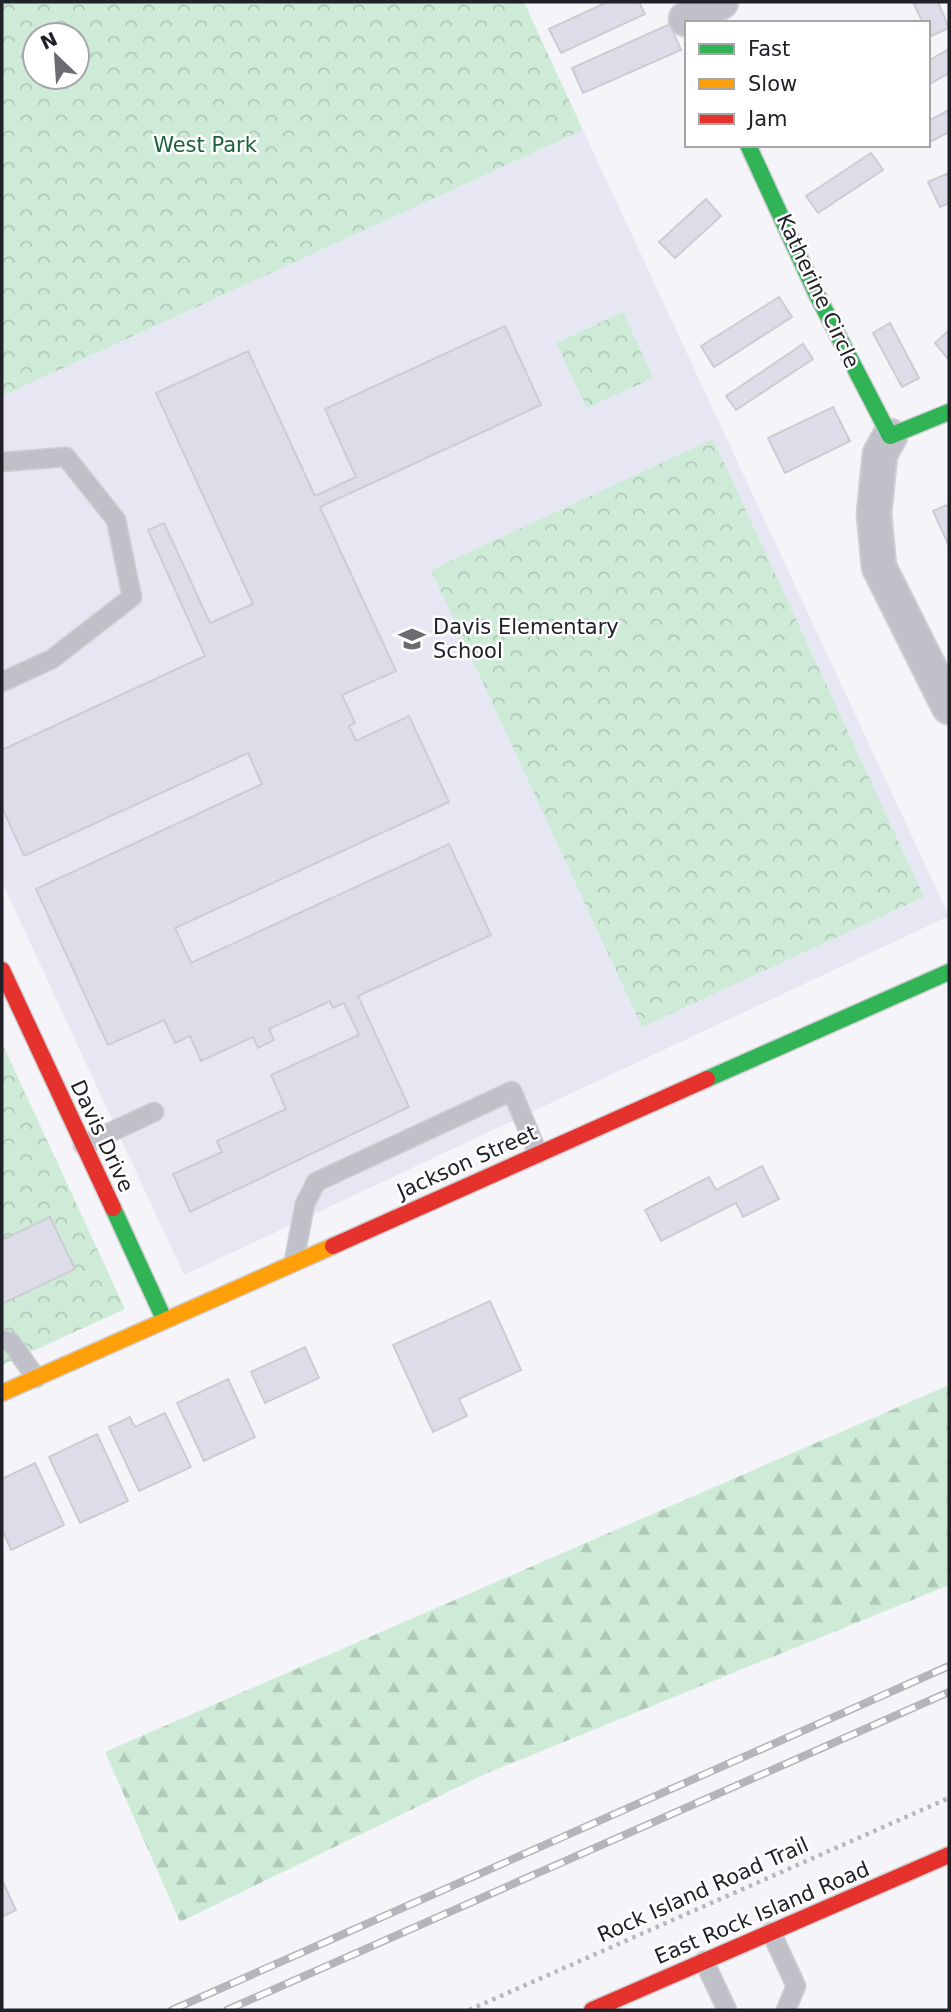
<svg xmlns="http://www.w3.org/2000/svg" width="951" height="2012" font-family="'DejaVu Sans',sans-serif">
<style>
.built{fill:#e6e7f3}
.forest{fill:url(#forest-firs)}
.park{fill:url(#park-crowns);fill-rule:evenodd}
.building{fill:#dddde9;stroke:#ccccd2;stroke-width:2}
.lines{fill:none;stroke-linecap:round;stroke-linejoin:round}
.lane-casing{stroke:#cfcfd3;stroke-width:21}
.street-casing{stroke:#cfcfd3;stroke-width:37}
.fast-casing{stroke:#cfcfd3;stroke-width:19}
.slow-casing{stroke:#cfcfd3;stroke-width:19}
.jam-casing{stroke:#cfcfd3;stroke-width:19}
.path{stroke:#b7b7be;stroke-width:4.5;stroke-dasharray:3.5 5;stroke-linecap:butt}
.lane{stroke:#c0c0c9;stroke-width:18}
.street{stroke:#c0c0c9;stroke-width:33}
.fast{stroke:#30b455;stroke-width:16}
.slow{stroke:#ff9f0a;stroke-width:16}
.jam{stroke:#e5322d;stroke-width:16}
.rail-casing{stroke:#b4b4bb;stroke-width:8}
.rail{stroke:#fff;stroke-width:5;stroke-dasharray:16;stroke-linecap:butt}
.labels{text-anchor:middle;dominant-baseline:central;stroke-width:5;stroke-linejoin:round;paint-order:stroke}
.park-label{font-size:21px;fill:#196337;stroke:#fff}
.street-label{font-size:21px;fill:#212129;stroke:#fff}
.poi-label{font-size:21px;fill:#212129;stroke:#fff;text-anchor:start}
</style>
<defs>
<pattern id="forest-firs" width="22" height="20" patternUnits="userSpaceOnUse" patternTransform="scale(1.75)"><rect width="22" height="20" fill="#ceebd8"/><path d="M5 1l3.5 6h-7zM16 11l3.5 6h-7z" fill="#b1c9b9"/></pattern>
<pattern id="park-crowns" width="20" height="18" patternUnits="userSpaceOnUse" patternTransform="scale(1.75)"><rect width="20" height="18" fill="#ceebd8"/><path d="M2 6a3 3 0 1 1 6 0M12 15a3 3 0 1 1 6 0" fill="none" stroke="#b1c9b9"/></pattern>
</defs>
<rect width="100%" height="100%" fill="#f4f4f9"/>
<path class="built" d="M583,130L949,916L184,1275L2,882V396Z"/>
<path class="forest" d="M949,1385V1585L485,1774L180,1922L105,1752Z"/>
<path class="park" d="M2,2H524L583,130L2,396ZM35,35H77V77H35Z
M623,312L653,378L587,408L556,343Z
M713,439L924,897L642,1027L431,570Z
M2,1043L125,1309L2,1365Z"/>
<path class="building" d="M607,2H639L645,14L561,53L549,29Z
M913,2H938L949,28L929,37L928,23H923Z
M670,24L681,50L583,93L572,68Z
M949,49V73L928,85V61Z
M949,110V132L928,143V121Z
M871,153L883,170L818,213L806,196Z
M949,173V203L940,207L928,182Z
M706,199L721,216L675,258L659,242Z
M779,297L792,317L714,367L701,346Z
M890,323L919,378L902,387L873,333Z
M505,326L541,405L320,507L396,671L342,695L355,723L349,726L356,741L409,716L449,802L175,928L191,963L449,844L491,935L358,996L409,1107L190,1212L173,1174L222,1152L217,1141L286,1109L271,1075L359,1035L344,1003L333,1008L330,1001L269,1029L274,1040L258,1048L253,1037L201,1061L190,1036L175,1043L164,1020L108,1045L36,889L262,784L248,753L24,856L2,807V750L205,656L148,530L164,523L210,623L253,604L156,393L248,351L315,496L356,477L325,409Z
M949,330V360L935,343Z
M803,344L813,359L736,410L726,396Z
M833,407L850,441L785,473L768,438Z
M949,504V546L933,511Z
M762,1166L779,1199L743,1217L736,1203L661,1241L645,1210L709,1177L716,1190Z
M50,1217L75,1269L2,1304V1240Z
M490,1301L521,1370L459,1399L467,1416L433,1432L393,1345Z
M305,1347L319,1378L265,1403L251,1372Z
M228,1379L255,1437L204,1461L177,1403Z
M165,1413L191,1467L139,1491L109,1427L130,1417L135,1427Z
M97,1434L128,1501L80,1523L49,1457Z
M35,1463L64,1525L11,1550L2,1529V1479Z
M2,1880L16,1910L2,1917Z"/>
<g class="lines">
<g class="lane-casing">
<path id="lane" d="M2,462L66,457L116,520L132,597L52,659L2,682
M83,1145L154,1112
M294,1261L305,1204L316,1182L512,1091L538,1154
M2,1340L11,1342L36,1378
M771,1932L796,1986L786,2010
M704,1961L727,2010"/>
</g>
<g class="street-casing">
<path id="street" d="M686,19L721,2
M890,436L880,454L874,514L879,567L949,707"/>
</g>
<g class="fast-casing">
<path id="fast" d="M748,145L817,295L890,436L949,412
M707,1079L949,972
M113,1208L164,1319"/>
</g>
<g class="slow-casing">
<path id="slow" d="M2,1393L333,1246"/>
</g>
<g class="jam-casing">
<path id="jam" d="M2,970L113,1208
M333,1246L707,1079
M592,2010L949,1855"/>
</g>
<path class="path" d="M469,2010L949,1798"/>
<use href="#lane" class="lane"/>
<use href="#street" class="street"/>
<use href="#fast" class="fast"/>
<use href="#slow" class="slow"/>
<use href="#jam" class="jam"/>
<g class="rail-casing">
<path id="rail" d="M172,2010L949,1666
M227,2010L949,1692"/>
</g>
<use href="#rail" class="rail"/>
</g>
<defs>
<g id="school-bare" transform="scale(2.1)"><path d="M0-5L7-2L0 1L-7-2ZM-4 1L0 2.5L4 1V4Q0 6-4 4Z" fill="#6b6b72" stroke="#fff" stroke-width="2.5" paint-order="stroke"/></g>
</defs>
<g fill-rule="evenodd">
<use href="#school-bare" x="412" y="639"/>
</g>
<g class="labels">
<g class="park-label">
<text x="205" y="145">West Park</text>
</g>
<g class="street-label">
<text transform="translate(818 291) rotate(65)">Katherine Circle</text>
<text transform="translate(102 1136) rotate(65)">Davis Drive</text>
<text transform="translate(467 1162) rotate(-24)">Jackson Street</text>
<text transform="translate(703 1890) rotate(-24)">Rock Island Road Trail</text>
<text transform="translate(762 1913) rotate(-23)">East Rock Island Road</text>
</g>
<g class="poi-label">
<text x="433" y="627">Davis Elementary<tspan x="433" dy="24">School</tspan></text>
</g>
</g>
<rect width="951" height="2012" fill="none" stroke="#212129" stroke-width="7"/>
<rect x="685" y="21" width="245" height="126" fill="#ffffff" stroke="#a6a6a9" stroke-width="2"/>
<rect x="699" y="44" width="35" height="10" fill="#30b455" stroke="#a6a6a9" stroke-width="2"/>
<text x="748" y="56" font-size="21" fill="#212129">Fast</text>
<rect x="699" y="79" width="35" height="10" fill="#ff9f0a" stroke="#a6a6a9" stroke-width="2"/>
<text x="748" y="91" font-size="21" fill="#212129">Slow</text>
<rect x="699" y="114" width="35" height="10" fill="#e5322d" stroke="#a6a6a9" stroke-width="2"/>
<text x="748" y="126" font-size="21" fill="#212129">Jam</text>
<g transform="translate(56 56) rotate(335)"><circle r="33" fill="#ffffff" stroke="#a6a6a9" stroke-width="2"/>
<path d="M0-5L12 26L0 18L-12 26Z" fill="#6b6b72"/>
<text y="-10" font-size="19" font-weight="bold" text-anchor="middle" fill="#212129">N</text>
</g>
</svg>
